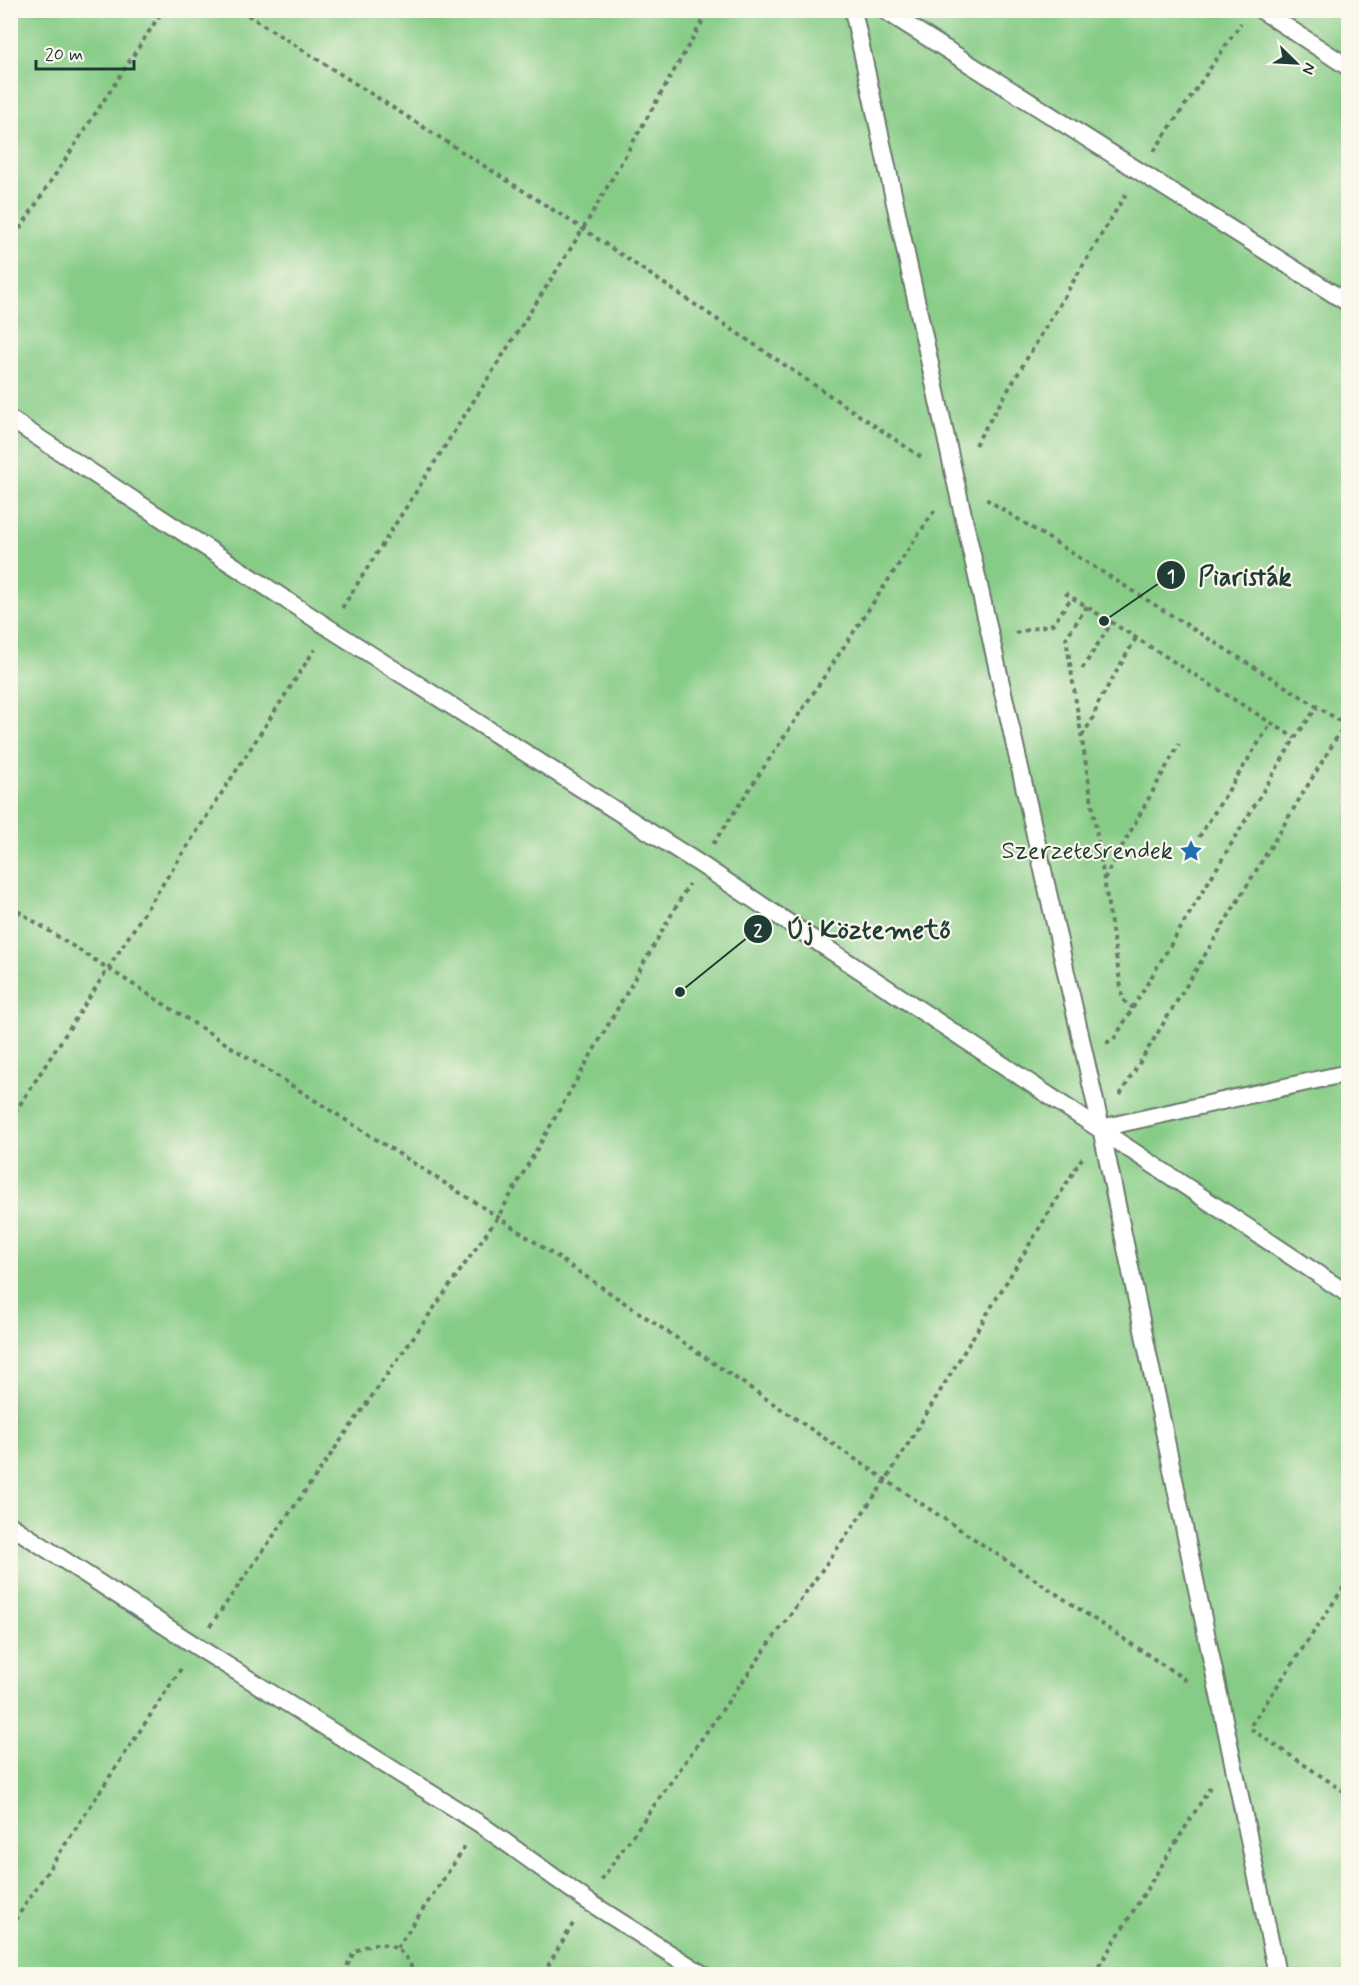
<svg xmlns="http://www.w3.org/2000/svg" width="1359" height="1985" font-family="Mynerve,sans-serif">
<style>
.green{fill:#86cc86;stroke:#52845d;stroke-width:1.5}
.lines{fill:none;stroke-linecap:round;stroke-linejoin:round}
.lane-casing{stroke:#6a7a6c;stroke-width:20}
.path{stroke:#6a7a6c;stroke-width:4;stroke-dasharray:4.5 4.5;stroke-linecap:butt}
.lane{stroke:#fff;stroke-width:16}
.labels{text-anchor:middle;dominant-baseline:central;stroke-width:4.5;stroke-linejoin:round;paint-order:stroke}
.poi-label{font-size:24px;fill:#1f3d34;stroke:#fbf7ec;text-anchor:end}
.leader{fill:none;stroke:#1f3d34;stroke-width:2}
.callout-dot{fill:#1f3d34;stroke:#fbf7ec;stroke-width:2}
.mark-label{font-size:18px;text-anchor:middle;font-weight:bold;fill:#fff}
.callout-label{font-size:26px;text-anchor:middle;font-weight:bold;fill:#1f3d34;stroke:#fbf7ec;stroke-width:4.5;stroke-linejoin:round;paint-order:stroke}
</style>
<rect width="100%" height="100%" fill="#fbf7ec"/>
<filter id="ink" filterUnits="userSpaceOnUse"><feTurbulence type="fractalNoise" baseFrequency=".0167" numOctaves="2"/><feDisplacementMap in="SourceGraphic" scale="12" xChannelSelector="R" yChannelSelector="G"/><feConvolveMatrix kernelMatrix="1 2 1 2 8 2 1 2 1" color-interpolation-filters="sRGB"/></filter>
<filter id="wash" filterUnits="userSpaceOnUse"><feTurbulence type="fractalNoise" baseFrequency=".008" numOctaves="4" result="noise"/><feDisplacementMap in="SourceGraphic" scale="24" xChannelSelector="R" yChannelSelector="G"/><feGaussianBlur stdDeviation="1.35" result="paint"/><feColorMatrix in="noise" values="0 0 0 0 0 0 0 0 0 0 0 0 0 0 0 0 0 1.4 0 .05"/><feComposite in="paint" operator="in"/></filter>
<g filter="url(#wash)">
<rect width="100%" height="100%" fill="#f4ebd5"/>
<path class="green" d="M11,11H1348V1974H11Z"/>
</g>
<g filter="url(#ink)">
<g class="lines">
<g class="lane-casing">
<path id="lane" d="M853,10L955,479L1101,1128L1277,1974
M884,10L1348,303
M1261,10L1348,67
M10,419L329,628L700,864L1348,1294
M1101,1128L1348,1073
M10,1525L196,1646L480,1824L586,1900L702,1974"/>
</g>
<path class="path" d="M240,10L583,229L924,459
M1154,151L1241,23
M10,244L163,10
M975,445L1127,192
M986,499L1348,726
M1065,593L1295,738
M1087,606L1066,638L1123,1000L1133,1008
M342,608L583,229L709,10
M1015,633L1053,624L1072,597
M1082,669L1112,622
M1082,736L1095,715L1096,707L1136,638
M1199,837L1271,723
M713,844L936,508
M1104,879L1179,744
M10,906L498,1217L886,1480L1190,1683
M1106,1043L1114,1039L1295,738L1317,707
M1120,1095L1348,719
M10,1120L315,649
M210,1626L498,1217L689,884
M1251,1725L1348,1581
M1251,1729L1348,1794
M601,1880L886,1480L1082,1158
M10,1928L182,1667
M397,1948L467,1844
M343,1974L354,1952C360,1949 369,1944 376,1944C398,1944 408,1956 414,1974
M543,1974L574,1922
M1094,1974L1211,1786"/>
<use href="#lane" class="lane"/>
</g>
</g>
<defs>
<g id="sight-bare" transform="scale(1.8)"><path d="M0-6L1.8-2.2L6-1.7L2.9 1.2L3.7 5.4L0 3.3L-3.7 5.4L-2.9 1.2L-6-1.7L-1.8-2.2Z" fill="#1f6fb2" stroke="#fbf7ec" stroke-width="2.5" paint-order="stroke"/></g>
</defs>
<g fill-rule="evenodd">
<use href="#sight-bare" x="1191" y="851"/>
</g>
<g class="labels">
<g class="poi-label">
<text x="1173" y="851">Szerzetesrendek</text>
</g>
</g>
<path class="leader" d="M1104 621L1171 575M680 992L758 929"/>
<g class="callout-dot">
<circle cx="1104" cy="621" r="6"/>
<circle cx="680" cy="992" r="6"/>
<circle cx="1171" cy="575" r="15"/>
<circle cx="758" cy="929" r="15"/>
</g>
<g class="mark-label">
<text x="1171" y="582">1</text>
<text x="758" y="936">2</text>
</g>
<g class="callout-label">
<text x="1245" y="585">Piaristák</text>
<text x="868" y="938">Új Köztemető</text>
</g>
<rect width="1359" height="1985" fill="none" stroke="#fbf7ec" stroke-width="36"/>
<g transform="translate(1296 63) rotate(114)" stroke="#fbf7ec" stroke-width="4.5" paint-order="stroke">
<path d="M0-4.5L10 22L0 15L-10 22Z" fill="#1f3d34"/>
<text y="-9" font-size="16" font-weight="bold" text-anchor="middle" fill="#1f3d34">N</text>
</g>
<path d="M36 60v9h98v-9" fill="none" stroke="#1f3d34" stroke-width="3"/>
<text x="45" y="60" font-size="18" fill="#1f3d34" stroke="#fbf7ec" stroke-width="4.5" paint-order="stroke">20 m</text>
</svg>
